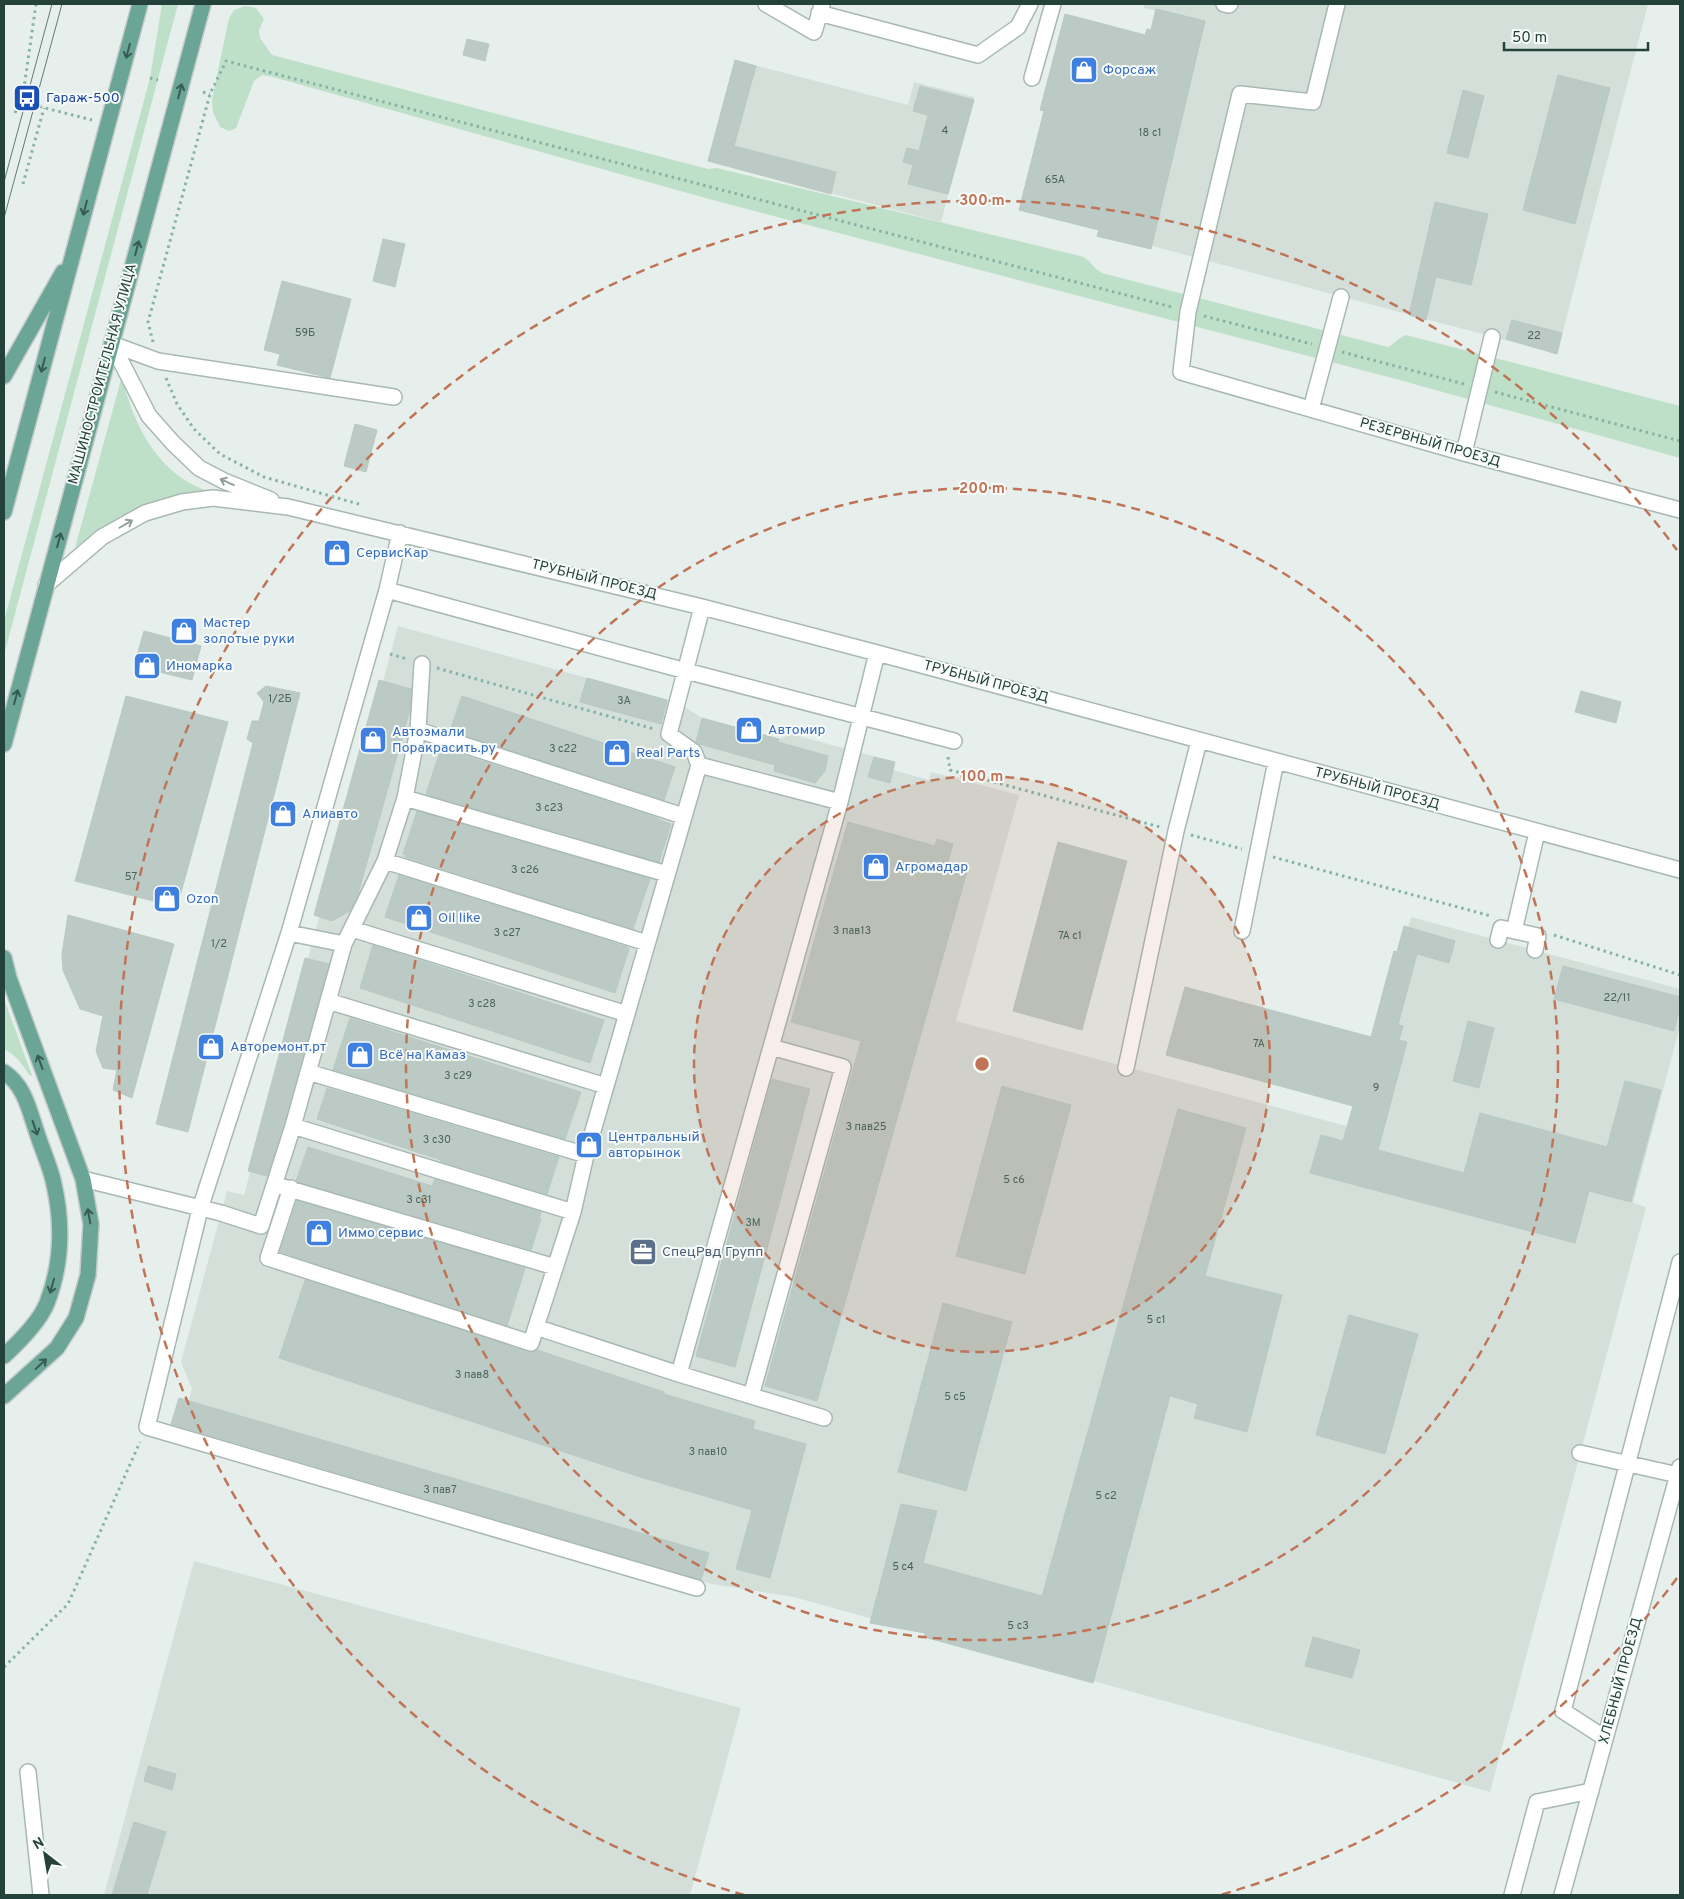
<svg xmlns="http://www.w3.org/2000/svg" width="1684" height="1899" font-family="Overpass,sans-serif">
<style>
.built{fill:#d4dfda}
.green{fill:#bfe0c8}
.building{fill:#bbcac4;stroke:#b8c9c2}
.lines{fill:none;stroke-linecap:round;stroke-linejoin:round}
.minor-casing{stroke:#a8b8b2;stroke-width:18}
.major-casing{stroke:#c2cac8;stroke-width:18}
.path{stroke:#86b3a5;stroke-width:3;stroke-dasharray:2.5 4;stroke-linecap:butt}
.minor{stroke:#fff;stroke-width:15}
.major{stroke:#6aa596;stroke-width:15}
.tram{stroke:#5f7d75;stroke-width:1}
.oneway{stroke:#365b51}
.oneway2{stroke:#92a09c}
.ring{fill:none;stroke:#c07456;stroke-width:2.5;stroke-dasharray:9 6}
.labels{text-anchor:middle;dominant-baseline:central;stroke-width:4;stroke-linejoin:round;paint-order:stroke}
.number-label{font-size:11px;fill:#4a645c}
.shop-label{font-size:14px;fill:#366cbe;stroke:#f7fbf9;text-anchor:start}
.transit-label{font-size:14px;fill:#164399;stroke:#f7fbf9;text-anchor:start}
.street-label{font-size:14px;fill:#24423a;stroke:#f7fbf9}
.service-label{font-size:14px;fill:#4e5e75;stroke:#f7fbf9;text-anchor:start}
.centre{fill:#c07456;stroke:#f7fbf9;stroke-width:2.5}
.ring-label{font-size:15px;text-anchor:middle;font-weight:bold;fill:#c07456;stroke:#f7fbf9;stroke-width:4;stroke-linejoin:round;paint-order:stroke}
</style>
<rect width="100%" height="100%" fill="#e6efeb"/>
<path class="built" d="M1145,4H1648L1557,354L1152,246L1151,249L1097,237L1147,29L1151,30L1155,10L1144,8Z
M735,60L908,105L914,82L974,97L941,222L708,161Z
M398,626L678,703L702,718L779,739L791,734L895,762L893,770L929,780L931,772L1019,795L956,1021L1354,1128L1411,917L1680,989V1026L1633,1203L1646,1207L1490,1792L794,1597L712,1584L181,1427L192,1389L181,1362L221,1213L227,1191L244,1195Z
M194,1561L741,1708L690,1895H104Z"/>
<path class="green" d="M162,4H178L4,655V621L150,78Z
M245,6L256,8L264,19L259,30L260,38L272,55L708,169L717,168L1084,257C1091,262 1094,269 1102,273L1388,347C1395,343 1398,338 1406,335L1680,406V458L1396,379L709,199L273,77L262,75L254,81L236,128L229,131L220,127L213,112L212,100L229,18L234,10Z
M122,376C131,417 151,460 188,482C198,488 210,492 221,495C208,496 195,495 182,496C140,501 108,523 75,548Z
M4,999L32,1075L30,1076C23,1065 16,1055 4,1049Z"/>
<path class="building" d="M1156,9L1205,21L1151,249L1097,236L1099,230L1019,210L1044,111L1040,110L1065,14L1145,35L1147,29L1151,30Z
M467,39L489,44L485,61L463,55Z
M735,60L756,66L734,146L836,172L831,194L708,161Z
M1558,75L1610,88L1575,224L1523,210Z
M920,86L974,100L948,194L908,184L913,165L903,162L907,148L919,151L928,115L913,111Z
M1463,90L1484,96L1468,158L1447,153Z
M1435,202L1488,214L1471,285L1436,277L1426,320L1409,315Z
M383,239L405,244L395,287L373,281Z
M282,281L351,299L330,378L277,365L280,354L264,350Z
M1512,320L1562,333L1557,354L1506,339Z
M355,424L377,430L366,472L344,466Z
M144,631L201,646L192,680L134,666Z
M587,678L667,700L661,724L580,702Z
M379,680L411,689L410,710L358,894L350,911L332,921L314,915Z
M266,686L300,693L188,1132L156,1124L253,743L247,739L252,721H259L264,702L257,693Z
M1581,691L1621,702L1616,723L1575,712Z
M126,696L228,722L177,907L75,881Z
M462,696L675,767L664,800L450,731Z
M702,718L779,739L778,742L828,756L825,771L815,783L774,771L775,765L699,744L696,742Z
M441,748L658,818V819L671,824L659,862L426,794Z
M874,757L895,762L890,783L868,777Z
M417,811L650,879L633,929L405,857L406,855L403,854Z
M848,822L935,846L937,839L953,844L948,862L968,868L817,1401L765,1386L861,1041L791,1022Z
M1058,842L1127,861L1082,1030L1013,1011Z
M399,875L627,947V948L629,949L615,993L385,917Z
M68,915L174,944L132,1098L113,1090L117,1070L103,1068L96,1051L103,1016L80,1009L63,970L62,954Z
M1404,926L1455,941L1449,963L1417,954L1398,1025L1403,1026L1399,1040L1407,1042L1378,1150L1464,1173L1480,1113L1607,1147L1625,1081L1661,1090L1631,1202L1589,1191L1575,1243L1310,1173L1321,1135L1343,1141L1353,1106L1166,1055L1185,987L1371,1037L1394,951L1397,952Z
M373,945L604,1020L590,1063L360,988Z
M305,958L329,964L284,1123L267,1176L248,1171Z
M1563,966L1680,997V1007L1674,1031L1554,999Z
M350,1018L581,1092L565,1139L333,1070Z
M1468,1021L1494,1028L1479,1088L1453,1081Z
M772,1079L810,1089L735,1367L696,1356Z
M1002,1086L1071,1105L1025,1274L956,1256Z
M327,1088L559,1157L547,1194L440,1161L441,1160L317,1119Z
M1178,1109L1246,1128L1205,1276L1282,1295L1247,1432L1194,1418L1198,1404L1170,1396L1093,1683L924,1637L925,1633L870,1623L901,1504L937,1511L923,1563L1042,1596Z
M308,1147L432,1186L435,1179L541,1212L539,1219H541L531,1250L298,1182L296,1181Z
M297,1201L525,1268L507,1326L280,1252Z
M305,1280L528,1352L537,1350L664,1392V1394L755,1421L753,1429L806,1444L770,1578L736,1569L752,1510L637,1476L279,1358Z
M943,1303L1012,1322L966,1491L898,1472Z
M1349,1315L1418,1334L1385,1454L1316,1435Z
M179,1398L709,1553L701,1580L171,1424Z
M1313,1637L1360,1650L1352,1678L1305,1666Z
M148,1766L176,1774L172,1790L144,1781Z
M134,1822L166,1832L147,1895H112Z"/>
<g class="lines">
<g class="minor-casing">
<path id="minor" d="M766,4L814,32L822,5
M1224,4L1229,5L1230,4
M1337,4L1313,102L1240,94L1188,312L1181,372L1464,453L1680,510
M819,13L978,55L1018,27L1030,4
M1032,78L1053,4
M112,344L158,361L394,397
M112,344L149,416L173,443L199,468L224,481L271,500
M1311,409L1341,297
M1464,453L1492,337
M46,585L102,537L145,513L182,502L213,498L288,507L702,607L877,653L1680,870
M387,590L400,533
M418,730L683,816
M699,765L840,802
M405,798L667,874
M385,861L647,943
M352,929L627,1014
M1242,931L1276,761
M1514,931L1537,832
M289,933L344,944
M1498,940L1501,928L1538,936L1535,950
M328,1001L606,1086
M1126,1068L1176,831L1199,741
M308,1072L586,1155
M293,1126L573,1212
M83,1179L221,1213L261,1226L293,1126L344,944L385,861L405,798L418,730L422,664
M283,1187L555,1267
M291,1188L268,1258L531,1343L536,1327L679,1374L824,1418
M536,1327L573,1212L586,1155L699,765L694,752L669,734L702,607
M679,1374L840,802L877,653
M751,1396L843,1067L771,1047
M1580,1453L1678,1475
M697,1588L147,1427L200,1209L289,933L387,590L686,671L954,741
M1605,1738L1563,1711L1680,1262
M28,1772L41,1895
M1512,1895L1537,1802L1591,1791
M1562,1895L1680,1467"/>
</g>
<g class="major-casing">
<path id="major" d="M4,376L63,272
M4,512L140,4
M4,744L203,4
M4,958L9,978L83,1179L91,1224L88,1275L76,1318L57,1348L4,1396
M4,1072C25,1086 29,1110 37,1133C42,1149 49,1164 53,1180C63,1221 62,1264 47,1303C40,1321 18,1343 4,1356"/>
</g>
<path class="path" d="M36,4L22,102L92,120
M150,78L158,80
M203,92L210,94
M15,113L18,105L22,102
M23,184L44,108
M1204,316L1312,344
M153,342L148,322L210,94L226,61L1172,307
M1342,352L1464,384
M166,378L177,404L194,429L220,454L264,477L362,505
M1495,392L1680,441
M390,654L407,659
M437,668L654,729
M948,757L950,770L1160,827
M1191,835L1242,849
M1273,857L1491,916
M1554,935L1680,975
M4,1667L68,1604L140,1442"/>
<use href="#minor" class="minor"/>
<use href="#major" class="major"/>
<path class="tram" d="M4,182L52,4
M4,218L62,4"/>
</g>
<defs><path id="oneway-shaft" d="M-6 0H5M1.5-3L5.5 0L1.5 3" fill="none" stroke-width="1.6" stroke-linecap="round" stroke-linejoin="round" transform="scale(1.25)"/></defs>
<g class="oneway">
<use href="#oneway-shaft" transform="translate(128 51) rotate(105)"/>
<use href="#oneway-shaft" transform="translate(180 91) rotate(-75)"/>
<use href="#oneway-shaft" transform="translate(85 208) rotate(105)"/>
<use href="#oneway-shaft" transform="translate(137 248) rotate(-75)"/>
<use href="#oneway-shaft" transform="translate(43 365) rotate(105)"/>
<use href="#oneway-shaft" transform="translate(59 540) rotate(-75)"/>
<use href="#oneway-shaft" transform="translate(16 697) rotate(-75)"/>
<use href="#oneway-shaft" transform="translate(40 1062) rotate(-110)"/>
<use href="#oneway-shaft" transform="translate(35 1128) rotate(71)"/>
<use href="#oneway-shaft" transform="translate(89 1216) rotate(-100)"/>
<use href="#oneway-shaft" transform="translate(52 1286) rotate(106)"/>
<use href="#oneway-shaft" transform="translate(41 1364) rotate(-43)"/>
</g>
<g class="oneway2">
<use href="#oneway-shaft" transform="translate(227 482) rotate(-156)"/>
<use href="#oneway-shaft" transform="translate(126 524) rotate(-30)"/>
</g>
<circle cx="982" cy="1064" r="288" fill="#c07456" fill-opacity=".12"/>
<g class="ring">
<circle cx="982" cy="1064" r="288"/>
<circle cx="982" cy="1064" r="576"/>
<path d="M1677 1578A864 864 0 0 1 1220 1895M744 1895A864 864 0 1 1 1677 550"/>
</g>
<defs>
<g id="shop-square" transform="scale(1.4375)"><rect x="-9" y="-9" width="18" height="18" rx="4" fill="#3f7fe0" stroke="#f7fbf9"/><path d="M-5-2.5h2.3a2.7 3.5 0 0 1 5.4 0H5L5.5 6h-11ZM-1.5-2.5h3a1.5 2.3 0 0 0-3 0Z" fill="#fff"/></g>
<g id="bus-square" transform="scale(1.4375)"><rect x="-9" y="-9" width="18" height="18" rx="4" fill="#1a4fb4" stroke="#f7fbf9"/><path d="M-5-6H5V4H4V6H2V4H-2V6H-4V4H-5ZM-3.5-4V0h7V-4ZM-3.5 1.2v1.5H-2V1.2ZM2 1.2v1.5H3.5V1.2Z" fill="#fff"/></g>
<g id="office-square" transform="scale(1.4375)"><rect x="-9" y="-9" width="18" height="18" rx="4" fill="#5c6f8a" stroke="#f7fbf9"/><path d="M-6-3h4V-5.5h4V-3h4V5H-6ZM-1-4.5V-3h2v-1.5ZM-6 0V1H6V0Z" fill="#fff"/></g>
</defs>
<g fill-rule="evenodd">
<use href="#shop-square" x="1084" y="70"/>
<use href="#bus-square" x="27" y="98"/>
<use href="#shop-square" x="337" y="553"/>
<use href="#shop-square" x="184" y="631"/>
<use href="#shop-square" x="147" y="666"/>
<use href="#shop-square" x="749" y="730"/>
<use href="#shop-square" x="373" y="740"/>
<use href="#shop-square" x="617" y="753"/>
<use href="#shop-square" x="283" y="814"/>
<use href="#shop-square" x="876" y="867"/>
<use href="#shop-square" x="167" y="899"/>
<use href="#shop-square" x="419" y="918"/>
<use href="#shop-square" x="211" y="1047"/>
<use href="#shop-square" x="360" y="1055"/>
<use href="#shop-square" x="589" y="1145"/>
<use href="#shop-square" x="319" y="1233"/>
<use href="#office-square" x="643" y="1252"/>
</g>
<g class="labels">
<g class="number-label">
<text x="945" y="131">4</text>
<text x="1150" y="133">18 с1</text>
<text x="1055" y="180">65А</text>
<text x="305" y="333">59Б</text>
<text x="1534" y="336">22</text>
<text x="280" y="699">1/2Б</text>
<text x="624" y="701">3А</text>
<text x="563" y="749">3 с22</text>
<text x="549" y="808">3 с23</text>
<text x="525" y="870">3 с26</text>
<text x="131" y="877">57</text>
<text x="852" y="931">3 пав13</text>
<text x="507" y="933">3 с27</text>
<text x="1070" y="936">7А с1</text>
<text x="219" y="944">1/2</text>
<text x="1617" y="998">22/11</text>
<text x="482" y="1004">3 с28</text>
<text x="1259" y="1044">7А</text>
<text x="458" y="1076">3 с29</text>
<text x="1376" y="1088">9</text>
<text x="866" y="1127">3 пав25</text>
<text x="437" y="1140">3 с30</text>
<text x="1014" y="1180">5 с6</text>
<text x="419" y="1200">3 с31</text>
<text x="753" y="1223">3М</text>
<text x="1156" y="1320">5 с1</text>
<text x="472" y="1375">3 пав8</text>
<text x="955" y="1397">5 с5</text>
<text x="708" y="1452">3 пав10</text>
<text x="440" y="1490">3 пав7</text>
<text x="1106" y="1496">5 с2</text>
<text x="903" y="1567">5 с4</text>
<text x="1018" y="1626">5 с3</text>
</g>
<g class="shop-label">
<text x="1103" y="70">Форсаж</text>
<text x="356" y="553">СервисКар</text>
<text x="203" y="623">Мастер<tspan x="203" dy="16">золотые руки</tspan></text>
<text x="166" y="666">Иномарка</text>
<text x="768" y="730">Автомир</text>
<text x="392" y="732">Автоэмали<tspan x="392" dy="16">Поракрасить.ру</tspan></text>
<text x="636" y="753">Real Parts</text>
<text x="302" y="814">Алиавто</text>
<text x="895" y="867">Агромадар</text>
<text x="186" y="899">Ozon</text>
<text x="438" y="918">Oil like</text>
<text x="230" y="1047">Авторемонт.рт</text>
<text x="379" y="1055">Всё на Камаз</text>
<text x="608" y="1137">Центральный<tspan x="608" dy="16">авторынок</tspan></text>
<text x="338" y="1233">Иммо сервис</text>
</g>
<g class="transit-label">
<text x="46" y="98">Гараж-500</text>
</g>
<g class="street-label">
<text transform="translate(103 374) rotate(-75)">МАШИНОСТРОИТЕЛЬНАЯ УЛИЦА</text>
<text transform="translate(1430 443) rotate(16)">РЕЗЕРВНЫЙ ПРОЕЗД</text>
<text transform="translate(594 580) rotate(14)">ТРУБНЫЙ ПРОЕЗД</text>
<text transform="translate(986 682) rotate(15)">ТРУБНЫЙ ПРОЕЗД</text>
<text transform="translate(1377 789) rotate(15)">ТРУБНЫЙ ПРОЕЗД</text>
<text transform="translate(1621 1681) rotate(-75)">ХЛЕБНЫЙ ПРОЕЗД</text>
</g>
<g class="service-label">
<text x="662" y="1252">СпецРвд Групп</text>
</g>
</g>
<circle cx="982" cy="1064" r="8" class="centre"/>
<g class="ring-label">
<text x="982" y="205">300 m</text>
<text x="982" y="493">200 m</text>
<text x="982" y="781">100 m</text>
</g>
<rect width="1684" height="1899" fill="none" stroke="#24423a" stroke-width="10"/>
<g transform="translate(45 1854) rotate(329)" stroke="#f7fbf9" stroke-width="4" paint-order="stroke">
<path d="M0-4L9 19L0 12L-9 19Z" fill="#24423a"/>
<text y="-8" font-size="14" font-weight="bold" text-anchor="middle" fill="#24423a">N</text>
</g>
<path d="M1504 42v8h144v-8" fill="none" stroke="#24423a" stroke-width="2.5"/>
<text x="1512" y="42" font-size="15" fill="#24423a" stroke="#f7fbf9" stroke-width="4" paint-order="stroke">50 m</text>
</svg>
